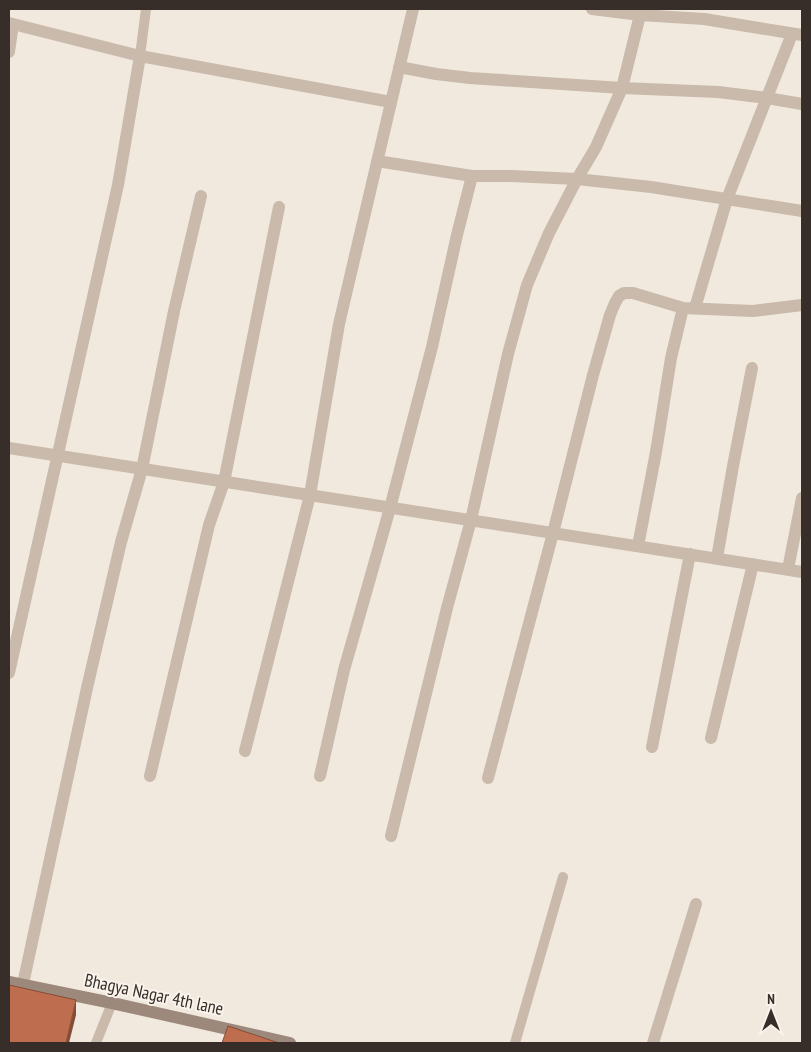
<svg xmlns="http://www.w3.org/2000/svg" width="811" height="1052" font-family="'PT Sans Narrow',sans-serif">
<style>
.lines{fill:none;stroke-linecap:round;stroke-linejoin:round}
.lane{stroke:#c9baab;stroke-width:10}
.street{stroke:#c9baab;stroke-width:12}
.secondary{stroke:#9c897c;stroke-width:12}
.shaded-wall{fill:#854d37}
.building{fill:#be6e4f;stroke:#854d37}
.labels{text-anchor:middle;dominant-baseline:central;stroke-width:4;stroke-linejoin:round;paint-order:stroke}
.street-label{font-size:18px;fill:#372e2a;stroke:#f9f3eb}
</style>
<rect width="100%" height="100%" fill="#f1e9de"/>
<g class="lines">
<path class="lane" d="M140,56L146,9
M96,1043L112,1003
M515,1043L563,877"/>
<path class="street" d="M592,9L640,15L704,19L802,35
M9,23L140,56L391,102
M9,52L13,24
M399,67L436,74L470,78L622,88L718,92L767,98L802,104
M377,161L472,176H511L577,179L651,187L802,211
M695,308L727,199L792,34
M9,448L802,572
M638,546L656,452L671,358L683,308
M717,558L733,466L752,368
M788,569L802,498
M9,673L118,185L140,56
M711,738L753,564
M652,747L690,554
M245,751L310,495L339,324L413,9
M150,776L209,525L224,482L279,207
M320,776L344,670L390,508L432,347L457,235L472,176
M488,778L553,533L593,375L610,315L615,303L619,296L624,293H633L683,308L753,311L802,305
M391,836L447,608L471,520L508,354L527,285L549,233L577,179L596,147L622,88L640,15
M23,984L87,688L121,542L142,469L174,311L201,196
M653,1043L696,904"/>
<path class="secondary" d="M9,982L112,1003L290,1043"/>
</g>
<path class="shaded-wall" d="M76,1000V1015L69,1043H66Z"/>
<path class="building" d="M9,985L76,1000L66,1043H9Z
M228,1026L279,1043H222Z"/>
<g class="labels">
<g class="street-label">
<text transform="translate(154 994) rotate(12)">Bhagya Nagar 4th lane</text>
</g>
</g>
<rect width="811" height="1052" fill="none" stroke="#372e2a" stroke-width="20"/>
<g transform="translate(771 1012)" stroke="#f9f3eb" stroke-width="4" paint-order="stroke">
<path d="M0-4L9 19L0 12L-9 19Z" fill="#372e2a"/>
<text y="-8" font-size="14" font-weight="bold" text-anchor="middle" fill="#372e2a">N</text>
</g>
</svg>
